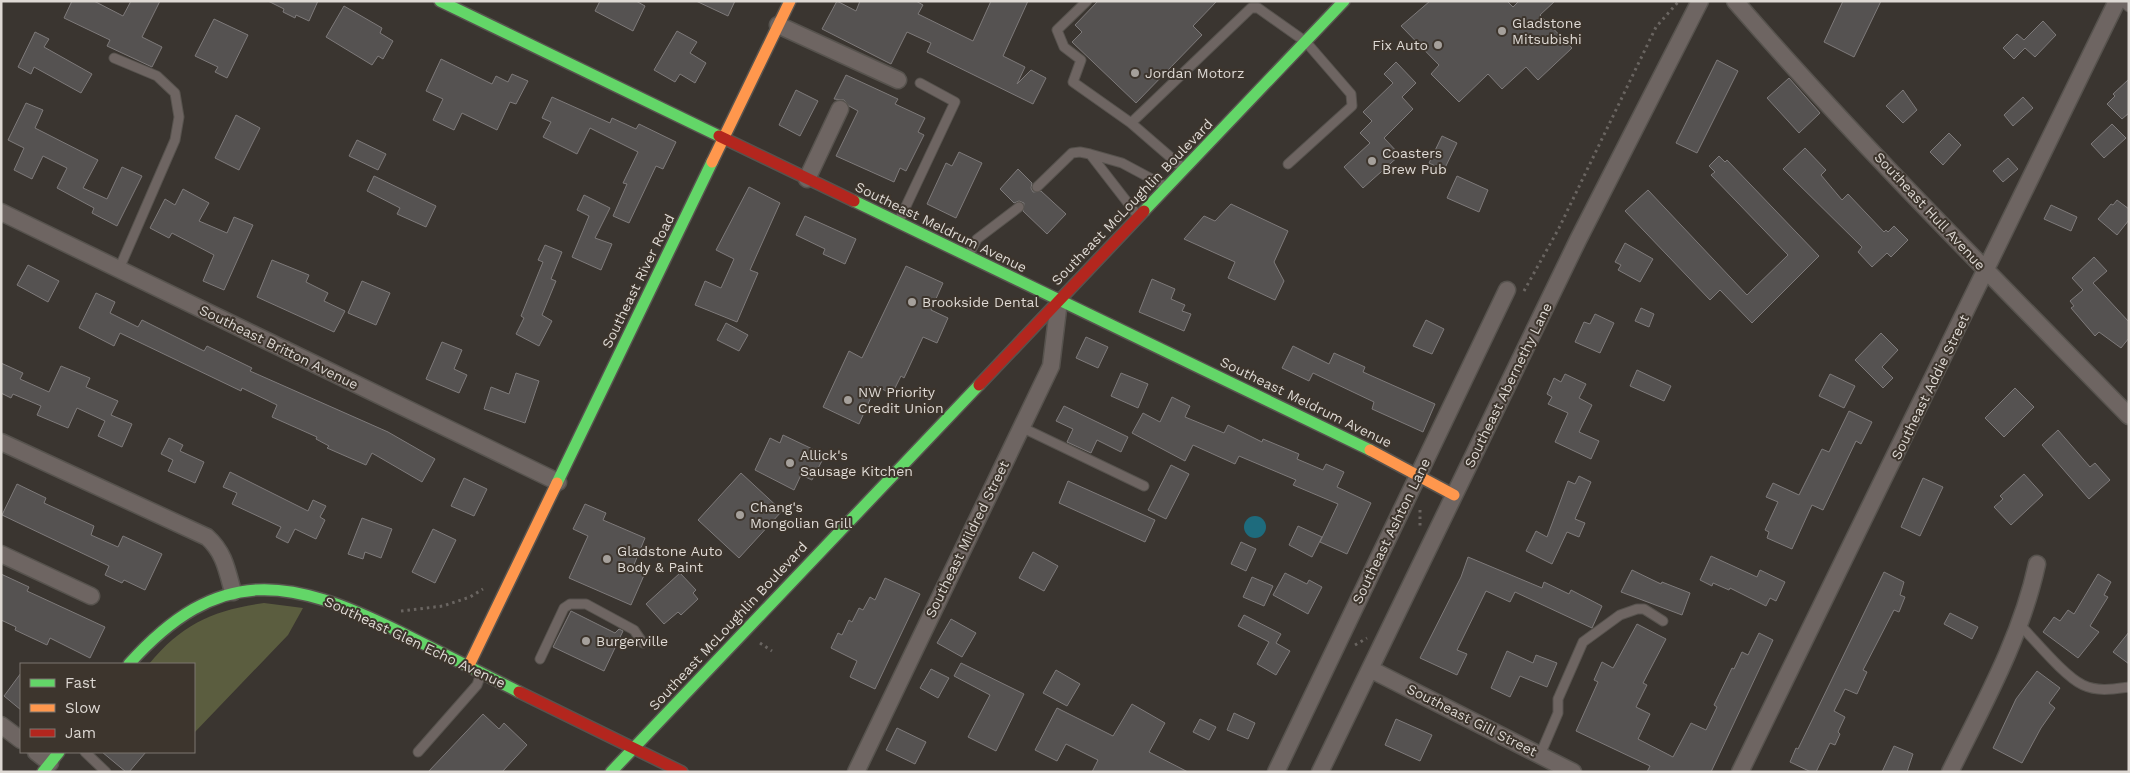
<svg xmlns="http://www.w3.org/2000/svg" width="2130" height="773" font-family="'Work Sans',sans-serif">
<style>
.green{fill:#5b5d3f}
.water{fill:#1e6b7d}
.building{fill:#555251;stroke:#7e7a7a}
.lines{fill:none;stroke-linecap:round;stroke-linejoin:round}
.lane-casing{stroke:#57534e;stroke-width:11}
.street-casing{stroke:#57534e;stroke-width:19}
.fast-casing{stroke:#57534e;stroke-width:14}
.slow-casing{stroke:#57534e;stroke-width:14}
.jam-casing{stroke:#57534e;stroke-width:14}
.path{stroke:#6a6561;stroke-width:3;stroke-dasharray:2.5 4;stroke-linecap:butt}
.lane{stroke:#6e6562;stroke-width:9}
.street{stroke:#6e6562;stroke-width:16}
.fast{stroke:#63d668;stroke-width:11}
.slow{stroke:#ff974d;stroke-width:11}
.jam{stroke:#b3261e;stroke-width:11}
.poi-dot{fill:#a5a09b;stroke:#3d352d;stroke-width:2}
.labels{text-anchor:middle;dominant-baseline:central;stroke-width:4;stroke-linejoin:round;paint-order:stroke}
.poi-label{font-size:14px;fill:#ded9d4;stroke:#3d352d;text-anchor:start}
.street-label{font-size:14px;fill:#ded9d4;stroke:#3d352d}
</style>
<rect width="100%" height="100%" fill="#3a3530"/>
<path class="green" d="M264,603L303,608L288,635L194,733V664H149C182,624 213,610 264,603Z"/>
<path class="water" d="M1244 527a11 11 0 1 1 22 0a11 11 0 1 1-22 0Z"/>
<path class="building" d="M72,1H94L123,16L131,1H160L142,37L162,47L152,67L107,46L110,40L64,18Z
M268,1H318L309,21L296,15L295,18L283,12L284,9Z
M600,1H636L645,6L633,31L595,11Z
M696,1H735L728,16Z
M837,1L856,11L860,1H916L923,5L918,14L973,41L991,1H1028L1003,56L1025,67L1017,84L1031,70L1046,78L1033,104L927,52L931,43L907,32L891,64L822,29Z
M1098,1H1217L1193,26L1202,35L1136,103L1072,42L1082,32L1075,25Z
M1430,1H1507L1513,7L1519,1H1555L1540,15L1572,48L1538,80L1526,67L1502,89L1488,74L1459,102L1431,74L1439,65L1401,26Z
M1843,1H1881L1854,57L1824,42Z
M344,6L382,28L380,33L393,41L383,59L378,56L372,65L326,37Z
M214,19L248,35L227,78L215,72L218,67L195,56Z
M2043,21L2056,35L2035,57L2025,48L2014,59L2003,48L2017,34L2024,40Z
M677,31L697,42L690,53L706,63L695,83L680,74L675,82L654,70Z
M35,32L49,39L44,47L92,74L81,93L34,67L31,74L18,67Z
M441,59L492,84L496,76L508,82L512,74L528,81L516,104L510,102L497,130L462,113L454,130L433,120L443,99L426,91Z
M1717,60L1738,71L1697,153L1676,143Z
M1396,62L1416,83L1402,97L1413,109L1384,138L1400,155L1363,188L1344,167L1370,143L1360,133L1372,121L1363,112L1393,83L1384,74Z
M846,75L898,99L895,104L925,118L918,132L924,135L906,171L900,168L894,182L836,156L858,111L849,106L844,100L834,99Z
M1789,78L1820,113L1799,133L1767,98Z
M2129,79V113L2122,119L2107,104L2115,96L2113,94Z
M796,90L818,101L800,136L779,125Z
M1903,90L1917,110L1903,123L1886,106Z
M552,97L610,123L612,118L636,129L639,124L676,142L663,169L656,166L629,223L613,216L627,184L623,183L638,152L590,128L577,154L543,137L551,122L542,118Z
M2023,97L2033,108L2013,126L2004,115Z
M26,103L43,110L35,128L98,160L83,188L107,199L122,167L142,176L117,226L92,213L94,208L57,188L67,168L43,156L32,179L14,170L24,148L8,140Z
M236,115L260,128L239,170L215,158Z
M2112,124L2126,138L2104,158L2091,144Z
M1949,133L1961,145L1943,165L1930,152Z
M1442,136L1457,143L1444,170L1429,163Z
M357,140L386,154L378,170L349,156Z
M1805,148L1826,170L1821,175L1842,200L1848,194L1884,232L1886,230L1888,232L1894,226L1908,240L1891,257L1887,253L1872,267L1858,252L1862,247L1783,169Z
M959,152L982,163L956,218L927,204L946,163L952,166Z
M1719,156L1725,162L1727,160L1819,256L1752,323L1720,290L1710,300L1625,211L1648,190L1747,295L1788,255L1711,175L1715,172L1709,166Z
M2008,158L2018,169L2003,182L1993,171Z
M1018,169L1032,183L1031,188L1033,192L1041,191L1066,214L1047,234L1023,211L1024,203L1019,201L1014,203L1000,189Z
M374,176L436,206L426,227L397,214L400,208L367,191Z
M1457,176L1488,190L1479,212L1447,198Z
M749,187L780,203L750,270L758,273L737,322L695,305L705,281L721,288L734,259L716,250Z
M183,189L209,203L199,221L227,233L234,217L253,225L224,290L203,281L214,255L172,233L169,238L150,228L165,199L175,205Z
M584,195L610,208L595,238L612,244L601,270L572,257L589,216L577,210Z
M2117,200L2129,209V220L2117,235L2098,219L2111,204L2113,205Z
M1231,204L1288,231L1274,262L1284,281L1275,300L1228,278L1235,262L1184,239L1204,216L1215,221Z
M2051,205L2077,217L2071,231L2044,219Z
M805,216L856,239L845,264L823,254L825,249L796,235Z
M1625,243L1653,259L1640,282L1618,270L1621,265L1615,262Z
M545,245L562,252L551,279L556,281L542,315L552,321L539,346L516,334L524,318L521,316L543,262L538,260Z
M2094,257L2107,271L2093,283L2129,322V338L2121,348L2099,332L2095,336L2071,308L2074,306L2070,301L2083,290L2072,278Z
M272,260L309,275L306,282L328,293L324,301L345,311L334,332L257,297Z
M28,265L59,281L48,302L17,285Z
M906,266L943,283L931,310L948,318L937,343L923,337L904,378L901,376L892,394L876,386L859,424L823,407L849,351L862,358Z
M1152,279L1175,289L1171,299L1185,305L1182,311L1191,314L1184,331L1139,312Z
M362,281L390,293L376,325L348,313Z
M96,293L115,302L110,313L138,327L142,320L204,351L207,346L252,368L250,371L388,432L435,459L422,482L372,453L366,465L327,448L329,446L316,439L317,437L272,417L277,405L242,388L241,391L120,333L114,346L79,328Z
M1641,308L1654,314L1649,327L1635,321Z
M1595,314L1614,323L1600,353L1575,342L1584,322L1590,324Z
M1426,320L1444,329L1432,354L1413,346Z
M726,323L748,335L739,351L717,340Z
M1881,333L1898,350L1882,367L1893,378L1883,388L1855,360Z
M1086,337L1108,347L1098,368L1076,358Z
M442,342L462,350L454,369L467,375L459,393L426,379Z
M1293,346L1329,364L1334,353L1365,367L1363,372L1435,404L1423,432L1372,409L1374,402L1313,373L1309,381L1282,368Z
M1,363L23,373L20,379L49,392L61,366L90,378L86,387L118,401L111,415L132,424L122,447L98,436L105,421L77,408L68,428L37,415L41,406L13,394L11,398L1,393Z
M1637,370L1671,386L1664,401L1630,386Z
M516,373L539,381L525,423L484,409L491,387L509,394Z
M1121,373L1148,384L1138,408L1111,396Z
M1565,374L1586,384L1579,398L1592,405L1579,432L1599,441L1591,459L1555,442L1568,413L1548,404L1552,397L1547,394L1554,378L1561,382Z
M1830,374L1855,386L1844,408L1819,396Z
M2015,388L2034,407L2004,437L1985,418Z
M1172,397L1190,406L1185,417L1224,433L1228,425L1262,442L1263,439L1299,454L1297,459L1323,470L1326,464L1344,472L1337,487L1371,503L1347,554L1320,542L1338,504L1293,485L1296,480L1239,456L1235,464L1193,445L1185,461L1132,433L1143,413L1160,422Z
M1064,406L1128,437L1121,452L1097,440L1091,453L1067,442L1073,429L1056,421Z
M1849,411L1872,422L1861,444L1856,441L1823,510L1812,505L1792,549L1767,538L1769,532L1765,530L1778,502L1766,497L1773,483L1799,495L1822,449L1829,452Z
M2058,430L2090,467L2095,463L2110,480L2089,499L2042,445Z
M783,435L825,455L812,480L801,475L794,490L755,470L770,438L780,443Z
M169,438L183,445L180,451L204,462L195,483L168,471L173,460L161,454Z
M1171,465L1189,474L1166,519L1148,510Z
M230,472L308,511L313,500L326,506L320,517L325,520L316,539L295,529L288,543L276,537L281,527L232,504L237,493L223,487Z
M741,473L782,511L739,558L698,520Z
M2024,474L2043,495L2011,525L1994,507L2003,499L2000,496Z
M1579,476L1591,482L1575,519L1585,523L1579,537L1567,532L1552,564L1526,551L1536,531L1547,537L1568,481L1575,484Z
M464,478L487,489L474,516L451,506Z
M1923,478L1943,487L1920,536L1901,527Z
M1068,481L1155,520L1145,542L1059,503Z
M17,484L46,498L44,503L94,526L91,535L118,547L123,536L162,554L145,590L124,580L122,583L105,575L109,566L2,515Z
M585,504L606,513L603,520L645,538L633,567L645,573L631,605L569,578L588,536L573,529Z
M362,518L392,529L381,558L365,552L363,559L348,554Z
M1298,526L1322,537L1312,557L1289,545Z
M433,529L456,540L435,583L412,572Z
M1241,542L1256,549L1246,571L1231,564Z
M1033,552L1058,566L1044,591L1019,578Z
M1711,556L1757,577L1760,570L1785,582L1776,601L1770,598L1766,606L1730,588L1729,590L1713,583L1712,586L1700,580Z
M1468,557L1542,588L1544,582L1569,594L1571,590L1602,606L1592,628L1515,592L1510,602L1486,591L1457,650L1467,654L1457,675L1420,658L1461,577Z
M1632,570L1661,584L1662,582L1690,593L1682,615L1621,592Z
M1884,572L1904,582L1900,595L1905,597L1899,612L1894,610L1863,670L1867,672L1857,694L1845,689L1834,711L1845,717L1838,732L1840,734L1835,745L1830,743L1816,772H1811L1790,762L1796,748L1798,749Z
M680,573L696,590L693,593L698,599L681,615L678,612L664,624L646,604Z
M1285,573L1307,584L1309,580L1322,587L1308,614L1273,595Z
M1,574L29,587L27,591L105,627L90,658L50,638L47,645L15,630L16,627L1,620Z
M2098,574L2111,582L2104,595L2108,597L2090,626L2099,632L2078,658L2043,632L2054,617L2060,621L2068,610L2074,614Z
M1252,577L1273,586L1264,606L1243,597Z
M885,578L920,594L875,689L850,677L857,661L831,648L838,633L842,635L849,620L852,622L859,608L863,610L870,597L875,600Z
M571,611L615,633L619,629L623,631L604,671L553,647Z
M1950,613L1978,627L1972,639L1944,624Z
M1244,615L1281,634L1276,643L1290,651L1276,675L1257,664L1269,642L1238,626Z
M951,619L976,633L962,657L937,643Z
M1637,624L1666,639L1643,683L1647,685L1636,707L1650,714L1638,739L1673,757L1691,723L1706,730L1717,707L1714,705L1732,668L1734,669L1742,652L1748,655L1759,633L1773,640L1711,772H1647L1650,766L1576,731L1598,682L1594,680L1602,662L1613,668Z
M2129,632V664L2113,652Z
M1507,651L1533,663L1536,655L1557,663L1547,687L1520,676L1510,697L1491,688Z
M961,663L1024,694L996,751L968,737L990,695L954,676Z
M931,669L949,678L938,698L920,688Z
M1056,670L1080,684L1067,706L1043,693Z
M2037,671L2060,688L2049,703L2055,708L2041,728L2022,763L1993,748L2016,699Z
M21,673V710L4,696Z
M1132,704L1165,723L1149,752L1188,772H1092L1098,760L1066,744L1057,761L1035,750L1057,708L1113,736Z
M1234,713L1255,723L1248,739L1227,730Z
M483,714L499,729L504,723L527,745L502,772H428Z
M1200,719L1216,727L1209,740L1193,732Z
M1396,719L1432,735L1420,761L1385,745Z
M897,728L926,742L915,764L886,750Z
M1894,746L1913,754L1907,772H1882Z
M102,752H146L129,772H126Z"/>
<g class="lines">
<g class="lane-casing">
<path id="lane" d="M1087,1L1057,30L1064,47L1081,60L1073,82L1131,123L1183,168
M2122,1L2129,7
M114,58L157,76L175,93L179,117L175,140L119,269
M1131,123L1251,8H1258L1306,42L1351,94L1352,106L1288,164
M1037,187L1072,153L1080,152L1090,154
M1138,216L1090,154L1122,163L1165,186
M898,223L955,102L920,83
M968,256L977,239L1019,207
M1021,427L1144,486
M2019,624C2035,640 2064,676 2083,685C2098,692 2114,689 2129,687
M540,659L564,608L570,604H586L634,630L643,643
M85,752L106,772
M418,752L477,685L481,674
M1540,755L1558,713V699L1583,642L1620,615L1637,609H1644L1663,621"/>
</g>
<g class="street-casing">
<path id="street" d="M1735,1C1860,145 1996,280 2129,416
M778,25L898,80
M807,179L840,109
M1,212L558,482
M1,442L207,537C224,552 227,570 233,592
M1,554L91,596
M1370,669L1573,772
M1,725L21,740
M36,752L50,763
M856,772L1051,366L1059,301
M1276,772L1507,290
M1320,772L1578,240L1700,1
M1740,772L2117,1
M1950,772C1983,705 2021,638 2037,564"/>
</g>
<g class="fast-casing">
<path id="fast" d="M440,1L719,136
M854,201L1370,450
M1144,211L1344,1
M557,483L712,162
M129,664C219,564 289,577 400,632C440,652 480,672 519,692
M43,772L59,752
M611,772L979,385"/>
</g>
<g class="slow-casing">
<path id="slow" d="M712,162L790,1
M1370,450L1454,495
M469,665L557,483"/>
</g>
<g class="jam-casing">
<path id="jam" d="M719,136L854,201
M979,385L1144,211
M519,692L682,772"/>
</g>
<path class="path" d="M1524,291L1559,228L1656,27L1679,1
M1420,510V527
M401,611L443,606L470,597L483,589
M760,643L772,651
M1355,645L1367,638"/>
<use href="#lane" class="lane"/>
<use href="#street" class="street"/>
<use href="#fast" class="fast"/>
<use href="#slow" class="slow"/>
<use href="#jam" class="jam"/>
</g>
<g class="poi-dot">
<circle cx="1502" cy="31" r="5"/>
<circle cx="1438" cy="45" r="5"/>
<circle cx="1135" cy="73" r="5"/>
<circle cx="1372" cy="161" r="5"/>
<circle cx="912" cy="302" r="5"/>
<circle cx="848" cy="400" r="5"/>
<circle cx="790" cy="463" r="5"/>
<circle cx="740" cy="515" r="5"/>
<circle cx="607" cy="559" r="5"/>
<circle cx="586" cy="641" r="5"/>
</g>
<g class="labels">
<g class="poi-label">
<text x="1512" y="23">Gladstone<tspan x="1512" dy="16">Mitsubishi</tspan></text>
<text x="1428" y="45" text-anchor="end">Fix Auto</text>
<text x="1145" y="73">Jordan Motorz</text>
<text x="1382" y="153">Coasters<tspan x="1382" dy="16">Brew Pub</tspan></text>
<text x="922" y="302">Brookside Dental</text>
<text x="858" y="392">NW Priority<tspan x="858" dy="16">Credit Union</tspan></text>
<text x="800" y="455">Allick's<tspan x="800" dy="16">Sausage Kitchen</tspan></text>
<text x="750" y="507">Chang's<tspan x="750" dy="16">Mongolian Grill</tspan></text>
<text x="617" y="551">Gladstone Auto<tspan x="617" dy="16">Body &amp; Paint</tspan></text>
<text x="596" y="641">Burgerville</text>
</g>
<g class="street-label">
<text transform="translate(1132 202) rotate(-46)">Southeast McLoughlin Boulevard</text>
<text transform="translate(1930 211) rotate(47)">Southeast Hull Avenue</text>
<text transform="translate(941 227) rotate(26)">Southeast Meldrum Avenue</text>
<text transform="translate(638 281) rotate(-64)">Southeast River Road</text>
<text transform="translate(279 347) rotate(26)">Southeast Britton Avenue</text>
<text transform="translate(1508 385) rotate(-64)">Southeast Abernethy Lane</text>
<text transform="translate(1930 387) rotate(-64)">Southeast Addie Street</text>
<text transform="translate(1306 402) rotate(26)">Southeast Meldrum Avenue</text>
<text transform="translate(1391 531) rotate(-64)">Southeast Ashton Lane</text>
<text transform="translate(967 539) rotate(-64)">Southeast Mildred Street</text>
<text transform="translate(728 626) rotate(-47)">Southeast McLoughlin Boulevard</text>
<text transform="translate(415 642) rotate(25)">Southeast Glen Echo Avenue</text>
<text transform="translate(1472 720) rotate(27)">Southeast Gill Street</text>
</g>
</g>
<rect width="2130" height="773" fill="none" stroke="#ded9d4" stroke-width="5"/>
<rect x="20" y="663" width="175" height="90" fill="#3d352d" stroke="#7d7770"/>
<rect x="30" y="679" width="25" height="8" fill="#63d668" stroke="#7d7770"/>
<text x="65" y="688" font-size="15" fill="#ded9d4">Fast</text>
<rect x="30" y="704" width="25" height="8" fill="#ff974d" stroke="#7d7770"/>
<text x="65" y="713" font-size="15" fill="#ded9d4">Slow</text>
<rect x="30" y="729" width="25" height="8" fill="#b3261e" stroke="#7d7770"/>
<text x="65" y="738" font-size="15" fill="#ded9d4">Jam</text>
</svg>
